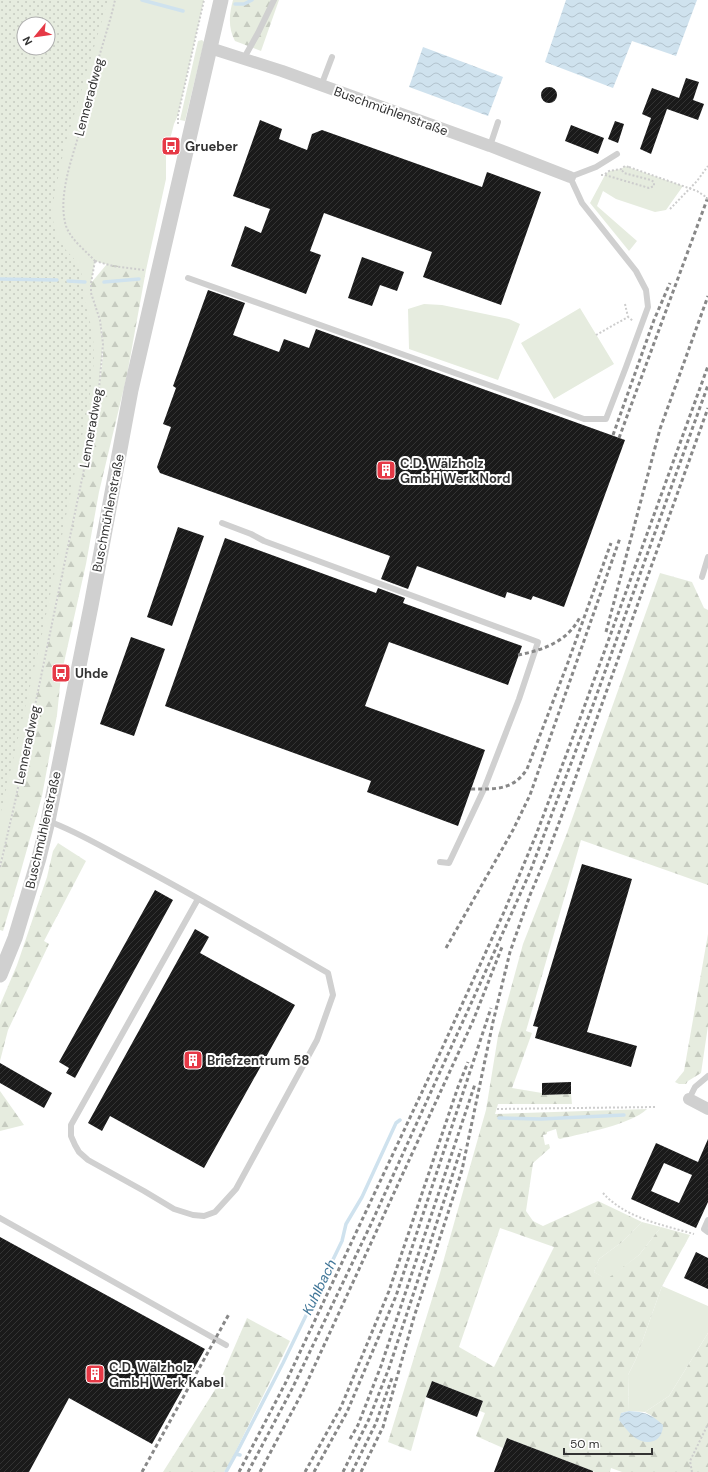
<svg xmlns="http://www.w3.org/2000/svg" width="708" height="1472" font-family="'DM Sans',sans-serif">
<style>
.grass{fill:#e6ecdf;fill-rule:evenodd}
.forest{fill:url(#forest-firs);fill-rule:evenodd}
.park{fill:url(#park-dots);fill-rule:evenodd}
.water{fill:url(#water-waves)}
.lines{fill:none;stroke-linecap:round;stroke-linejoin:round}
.stream{stroke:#cfe2ee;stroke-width:3.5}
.building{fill:url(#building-hatch);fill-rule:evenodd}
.path{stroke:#cdcdcd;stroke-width:2;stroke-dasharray:2 2;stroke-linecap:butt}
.service{stroke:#d0d0d0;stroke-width:6}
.minor{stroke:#d0d0d0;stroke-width:12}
.tertiary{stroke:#d0d0d0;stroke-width:15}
.rail{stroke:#888;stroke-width:3;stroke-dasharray:4 3;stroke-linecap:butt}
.path-bridge{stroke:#cdcdcd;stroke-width:2;stroke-dasharray:2 2;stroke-linecap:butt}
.labels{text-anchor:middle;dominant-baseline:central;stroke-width:4;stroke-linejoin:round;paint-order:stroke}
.street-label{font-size:13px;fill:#333;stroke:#fff}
.poi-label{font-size:13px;font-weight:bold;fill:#333;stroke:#fff;text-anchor:start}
.water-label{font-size:14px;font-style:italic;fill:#3f7597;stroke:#fff}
</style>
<defs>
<pattern id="forest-firs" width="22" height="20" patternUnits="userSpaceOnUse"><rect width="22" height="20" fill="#e6ecdf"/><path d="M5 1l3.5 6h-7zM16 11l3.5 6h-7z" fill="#c6cbc0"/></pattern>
<pattern id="park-dots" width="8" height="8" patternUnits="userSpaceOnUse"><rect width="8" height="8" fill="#e6ecdf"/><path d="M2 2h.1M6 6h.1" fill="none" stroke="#c6cbc0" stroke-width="1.8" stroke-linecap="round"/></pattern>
<pattern id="water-waves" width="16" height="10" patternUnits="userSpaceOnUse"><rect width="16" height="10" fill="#cfe2ee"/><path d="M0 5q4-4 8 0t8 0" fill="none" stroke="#b2c2cd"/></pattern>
<pattern id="building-hatch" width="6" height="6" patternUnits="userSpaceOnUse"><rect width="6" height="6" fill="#1a1a1a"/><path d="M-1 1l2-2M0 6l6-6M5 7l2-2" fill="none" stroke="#333"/></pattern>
</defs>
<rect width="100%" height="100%" fill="#fff"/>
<path class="grass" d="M0,0H204L178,115L174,124L166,155V179L146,270L113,266L95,261L91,283V293L100,320L103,344L99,389L88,450L15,802L0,867ZM24,24H48V48H24Z
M202,40L204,42L185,121L180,120L198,41Z
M625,166L683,186L666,210L655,212L616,199L603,191L597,206L637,241L629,251L590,203L605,175L609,171L621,169Z
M424,304L442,305L509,319L520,324L498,380L409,349L408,309Z
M580,308L614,364L554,399L521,343Z
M642,1222L661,1227L639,1255L607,1280L594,1272L599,1259L622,1242Z
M662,1286L708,1306V1333L669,1396L645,1412L629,1411L628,1375L636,1359Z"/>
<path class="forest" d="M233,0H279L261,51L235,41C228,28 229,14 233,0Z
M107,264L146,270L127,375L99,492L86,564L61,676L57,715L42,796L20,874L3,931L0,930V867L15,802L88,450L99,389L103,355L102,333L100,320L91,293V283Z
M660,573L692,582L704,608L708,610V885L581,840L526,1031L532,1033L512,1088L542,1093V1095L571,1094L572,1104H498L495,1114L647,1109C630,1125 584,1133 560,1139L558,1138L556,1129L547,1132V1134L543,1135L545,1145L549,1144L550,1148L533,1163L526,1211L533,1221L543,1226L598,1201L642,1222L622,1242L599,1259L594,1272L607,1279L639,1255L661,1227L690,1235L662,1286L636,1359L628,1375L629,1411L621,1413L654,1417L645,1412L669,1396L708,1333V1472H622L611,1468L610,1472H595L507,1438L503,1448L476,1436L485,1413L480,1411L483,1401L432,1381L426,1397L411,1451L388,1442L440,1273L486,1110L498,1036L523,944L567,833ZM500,1228L554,1247L494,1367L459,1347Z
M58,843L86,861L44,941L49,944L8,1030L0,1061V1005L17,965L47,877L53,851Z
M708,934V1026L701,1073L688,1081L686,1084H679L675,1082L684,1071Z
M0,1091L24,1125L0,1131Z
M247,1318L290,1341L228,1467L224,1472H163L218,1385Z"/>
<path class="park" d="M0,0H108L64,149L51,212L56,233L65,249L76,261L81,270L84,298L93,334L94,361L89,402L43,630L0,816ZM24,24H48V48H24Z"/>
<path class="water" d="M566,0H697L676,56L632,41L613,88L545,62Z
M423,47L503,77L488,116L409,87Z
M629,1411C645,1412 651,1414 663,1425C663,1442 647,1447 634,1437C628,1432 624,1426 619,1420L621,1413Z"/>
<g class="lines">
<path class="stream" d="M142,0L183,11
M235,4H244L252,0
M0,279L57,280
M68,281L85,282
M104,282L139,279
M499,1118L541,1119L624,1115
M236,1454L283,1363L342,1241L346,1224L362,1197L396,1123L400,1120
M226,1472L236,1454L240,1455"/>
</g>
<path class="building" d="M686,78L699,82L693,100L704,104L698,120L667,109L651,154L640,149L651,118L642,114L652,88L679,98Z
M541 95a8 8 0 1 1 16 0a8 8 0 1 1-16 0Z
M260,120L282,129L279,139L307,150L312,134L322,130L482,187L487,172L541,192L501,305L423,277L432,252L324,213L310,251L321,255L306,294L231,266L245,226L261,233L270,209L233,196Z
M615,121L624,124L618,143L608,139Z
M571,125L604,138L598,154L565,141Z
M362,257L404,272L397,291L380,285L372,306L348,298Z
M208,290L245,303L233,335L279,352L284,339L309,348L316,329L625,440L564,607L533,596L531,600L507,592L505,598L417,566L408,589L381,579L390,556L160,473L157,467L171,427L163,424L176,388L173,386Z
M178,527L204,536L172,626L147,617Z
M225,538L376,593L378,588L405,598L403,603L522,646L508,685L389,642L365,706L485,750L458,826L367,792L371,781L165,706Z
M131,637L165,649L134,736L100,724Z
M582,864L632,879L587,1032L637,1046L631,1067L535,1038L538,1027L533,1026Z
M155,890L173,900L75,1078L66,1073L69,1068L59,1062Z
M195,929L209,937L200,953L295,1005L204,1168L110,1116L102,1131L88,1123Z
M0,1063L52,1093L44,1108L0,1083Z
M571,1082V1094L542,1095V1083Z
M708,1139V1202L696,1228L631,1199L656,1143L698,1162ZM664,1163L692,1175L679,1203L651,1191Z
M0,1237L205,1349L152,1444L69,1398L29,1472H0Z
M696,1252L708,1258V1289L684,1278Z
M432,1381L483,1401L477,1417L426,1397Z
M507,1438L593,1471V1472H494Z"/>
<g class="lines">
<path class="path" d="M178,124V115L204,0
M605,174L609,171L621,169L625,166L629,167
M601,175H605L649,188L654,186V182L651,180L624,173L621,169
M670,209L697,181L708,166
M95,261C85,250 71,240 66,226C57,196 73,156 81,127C87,107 90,87 96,68C102,45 110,23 115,0
M95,261L113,266L145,270
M625,304L628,317
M596,335L628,317L633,321
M0,867L15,802L88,450L99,389L103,344L100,320L91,293V283L95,261
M497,1109L655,1107
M603,1193C625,1218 663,1225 694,1234
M692,1472L690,1461L708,1424"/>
<path class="service" d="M244,58L258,33L274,0
M321,86L332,57
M490,146L498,122
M188,278L584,419H606L626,367L648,307L646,290L636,271L582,203L570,177L596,167L617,154
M222,523L251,534L264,541L538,642L519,699L484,789L449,863L440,862
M702,577L708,557
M48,821C76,831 102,847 129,861C196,896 262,935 328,973L333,995L317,1040L236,1189L215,1212L204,1216L193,1215L174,1209L144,1191L88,1160L79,1152L75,1145L71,1136V1125L198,899
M689,1099L695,1087L708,1076
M0,1218L226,1345
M708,1220L704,1229L708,1232"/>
<path class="minor" d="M210,48L282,71L490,146L570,177
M689,1099L708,1109"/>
<path class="tertiary" d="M0,975L15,938L39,858L48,821L91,606L131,390L221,0"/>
<path class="rail" d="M613,435L654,320L670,283
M619,438L708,197
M606,632L660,429L708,296
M518,655C544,650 568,641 580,617
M471,789C494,789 513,791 527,769L567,665L611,543
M446,948L513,830L530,795L620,538
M350,1439L358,1425L381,1366L475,1084
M142,1472L229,1314
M239,1472L285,1384L430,1075L504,912L536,835L582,713L708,366
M248,1472L292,1389L371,1224L488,966L530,872L593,705L708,385
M260,1472L303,1391L473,1021L502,947
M305,1472L341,1407L389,1291L458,1087L468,1062
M314,1472L347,1412L396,1296L491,1008
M343,1472L369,1419L389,1368L461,1149
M352,1472L376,1423L392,1378
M361,1472L383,1427L414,1317L462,1170L493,1022L510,952L530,895L547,855L569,796L708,408"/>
<path class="path-bridge" d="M629,167L697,191L706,197L708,200"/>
</g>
<defs>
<g id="bus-square" transform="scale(1)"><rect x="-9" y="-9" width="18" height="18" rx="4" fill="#e63946" stroke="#fff"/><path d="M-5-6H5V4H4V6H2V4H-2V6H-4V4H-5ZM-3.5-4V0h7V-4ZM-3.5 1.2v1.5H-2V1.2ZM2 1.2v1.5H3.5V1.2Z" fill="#fff"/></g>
<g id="building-square" transform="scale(1)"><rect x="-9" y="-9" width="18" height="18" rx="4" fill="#e63946" stroke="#fff"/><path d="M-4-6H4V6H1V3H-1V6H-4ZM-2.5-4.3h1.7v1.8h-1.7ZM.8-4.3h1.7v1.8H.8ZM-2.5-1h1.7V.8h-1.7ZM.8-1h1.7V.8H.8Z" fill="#fff"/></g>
</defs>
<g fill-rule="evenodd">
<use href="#bus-square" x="171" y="146"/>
<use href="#building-square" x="386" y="470"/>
<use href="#bus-square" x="61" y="673"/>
<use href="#building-square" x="193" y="1060"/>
<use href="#building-square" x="95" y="1374"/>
</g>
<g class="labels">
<g class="street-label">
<text transform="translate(89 97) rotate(-75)">Lenneradweg</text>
<text transform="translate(391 111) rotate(20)">Buschmühlenstraße</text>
<text transform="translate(91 428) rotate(-80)">Lenneradweg</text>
<text transform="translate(108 513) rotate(-79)">Buschmühlenstraße</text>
<text transform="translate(27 745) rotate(-78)">Lenneradweg</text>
<text transform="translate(43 830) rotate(-77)">Buschmühlenstraße</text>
</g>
<g class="poi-label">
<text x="185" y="146">Grueber</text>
<text x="400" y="463">C.D. Wälzholz<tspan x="400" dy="15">GmbH Werk Nord</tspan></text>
<text x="75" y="673">Uhde</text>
<text x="207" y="1060">Briefzentrum 58</text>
<text x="109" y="1367">C.D. Wälzholz<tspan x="109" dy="15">GmbH Werk Kabel</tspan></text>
</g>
<g class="water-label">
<text transform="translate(319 1287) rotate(-64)">Kuhlbach</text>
</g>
</g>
<g transform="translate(36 36) rotate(241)"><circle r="19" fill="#ffffff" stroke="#adadad"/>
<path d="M0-3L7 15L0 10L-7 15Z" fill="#e63946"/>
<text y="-6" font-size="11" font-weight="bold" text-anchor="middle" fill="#333333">N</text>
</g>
<path d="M564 1448v6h88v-6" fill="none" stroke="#333333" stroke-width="2"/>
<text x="570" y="1448" font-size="12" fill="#333333" stroke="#ffffff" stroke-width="3" paint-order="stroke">50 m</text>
</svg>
